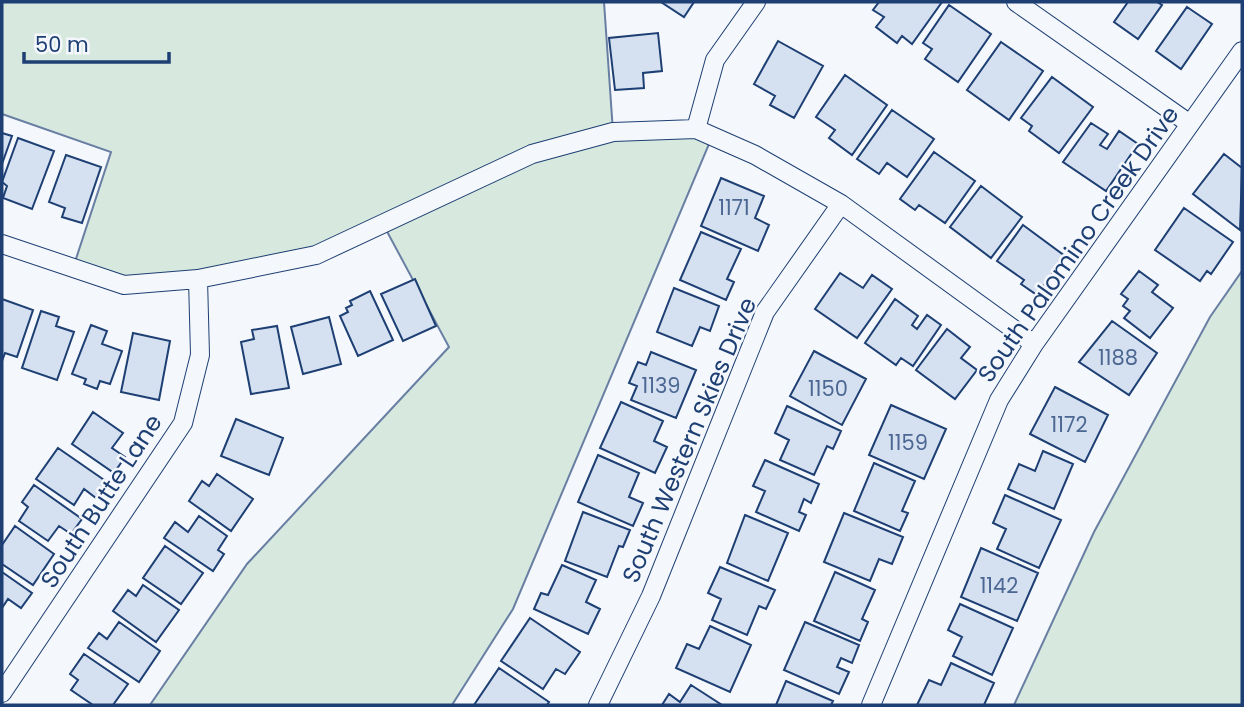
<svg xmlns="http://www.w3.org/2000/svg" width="1244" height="707" font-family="Poppins,sans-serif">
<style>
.grass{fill:#d7e8df;stroke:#687fa3;stroke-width:2}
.building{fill:#d5e0f0;stroke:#1d3f73;stroke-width:2}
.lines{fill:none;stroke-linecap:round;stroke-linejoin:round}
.minor-casing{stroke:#1d3f73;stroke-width:20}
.minor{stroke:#f4f7fb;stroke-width:18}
.labels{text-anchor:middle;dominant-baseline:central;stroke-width:5;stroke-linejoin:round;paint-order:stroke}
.number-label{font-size:21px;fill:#4b6792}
.street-label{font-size:24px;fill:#1d3f73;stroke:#f4f7fb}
</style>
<rect width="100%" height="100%" fill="#f4f7fb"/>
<path class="grass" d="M2,2H604L613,132L712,137L513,609L452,705H150L247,564L449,347L383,224L316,255L124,285L73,268L111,152L2,114Z
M1242,271V705H1014L1094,532L1210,317Z"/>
<path class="building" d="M661,2H694L684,17Z
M879,2H942L912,44L902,36L897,43L876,27L884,17L873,10Z
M1128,2H1157L1162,5L1138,39L1114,22Z
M949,5L991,34L958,82L925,59L932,49L923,43Z
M1187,7L1212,24L1181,69L1156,51Z
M658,33L662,71L643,73L644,88L615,90L609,38Z
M778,41L823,66L794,118L770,105L775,96L754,84Z
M1001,42L1043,71L1009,120L967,90Z
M845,75L887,105L852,155L829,138L835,130L816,117Z
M1052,77L1093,107L1059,153L1029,131L1032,126L1021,118Z
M892,110L934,139L907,177L887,163L879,174L857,159Z
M1091,123L1108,134L1100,145L1107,149L1119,131L1138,144L1106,191L1063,162Z
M2,133L12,136L2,164Z
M18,138L54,151L32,209L3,198L7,186L2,182Z
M934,152L975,181L945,223L919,205L915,210L900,199Z
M1224,154L1242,168L1240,230L1193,194Z
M66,155L101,167L82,223L62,217L65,208L49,202Z
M721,178L764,196L755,218L769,225L758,251L701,226Z
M981,186L1022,217L991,258L950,227Z
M1184,208L1233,242L1211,274L1207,271L1200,281L1155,250Z
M1023,225L1065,256L1037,295L1021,284L1024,280L997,261Z
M701,232L741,249L727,279L734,282L726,300L680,280Z
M1139,271L1158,285L1152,292L1173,308L1150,338L1124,318L1130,311L1123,306L1128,299L1121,294Z
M840,273L863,288L872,275L892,289L857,338L815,309Z
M415,279L436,326L403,341L381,294Z
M674,288L719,306L710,331L700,327L692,346L657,332Z
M370,291L393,340L358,356L340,316L348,312L346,308L352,305L350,301Z
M2,299L33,310L17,357L5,353L2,361Z
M895,299L918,316L912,325L917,329L927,315L941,325L913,366L901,358L896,365L865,343Z
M41,311L59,317L56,326L74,332L57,380L22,368Z
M329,317L341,364L303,374L291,327Z
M1112,321L1157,353L1129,395L1079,362Z
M91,325L107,331L102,344L122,351L110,384L100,381L97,389L84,384L86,379L72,374Z
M277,326L289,388L251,394L241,342L254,339L252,330Z
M947,329L970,347L961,358L977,370L955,399L916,370Z
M133,333L170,341L159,400L121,392Z
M814,351L866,379L842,425L790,396Z
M651,352L696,370L676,418L631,400L637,386L629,383L638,362L646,365Z
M1055,387L1108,415L1085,462L1030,434Z
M621,402L663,421L654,441L667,447L655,473L600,448Z
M891,405L946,429L924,479L869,455Z
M787,406L841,431L833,449L827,446L814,475L780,460L789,440L775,433Z
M93,412L123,433L112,448L125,457L114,473L72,444Z
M236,419L283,438L269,475L221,456Z
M58,448L107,482L96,498L84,489L74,505L36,479Z
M1043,451L1073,464L1054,509L1008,489L1019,464L1035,471Z
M598,455L639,473L629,497L643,503L633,526L578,502Z
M765,460L819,484L811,503L804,499L799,512L806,515L799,531L756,512L765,491L753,486Z
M874,463L915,481L902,511L908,513L900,531L854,511Z
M217,474L253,499L231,531L189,501L202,481L209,486Z
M34,485L82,519L71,534L59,526L48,541L19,521L28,507L22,502Z
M1005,495L1061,520L1039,568L997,549L1006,529L993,523Z
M583,512L630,530L623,547L619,546L607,577L565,561Z
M844,513L903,537L892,564L879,559L870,581L824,562Z
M745,515L788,533L768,581L727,563Z
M199,516L227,536L218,550L224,554L213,571L164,538L175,522L188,532Z
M15,526L54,554L33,585L2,564V545Z
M165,546L203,573L181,604L143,578Z
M981,548L1038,573L1017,621L961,597Z
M562,565L596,580L586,602L600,609L588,634L534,609L541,593L548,595Z
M720,567L775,590L766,609L759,606L747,635L712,620L721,599L708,593Z
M2,572L32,593L21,608L8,599L2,608Z
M835,572L875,590L862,619L868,622L860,641L814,621Z
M143,585L179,610L156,642L113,611L128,590L136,596Z
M960,604L1013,628L992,675L953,656L962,637L948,630Z
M530,618L580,652L565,674L556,669L543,689L501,661Z
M119,622L160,651L139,682L88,648L99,633L107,639Z
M805,622L859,645L852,663L841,658L837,667L849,672L839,694L784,670Z
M710,626L751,645L730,692L676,668L687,644L699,649Z
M84,654L128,684L113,705H93L71,690L78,680L70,674Z
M951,663L994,683L984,705H917L929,680L941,685Z
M499,668L549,702L547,705H474Z
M786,681L833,701L831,705H776Z
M691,685L722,705H662L669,694L680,702Z"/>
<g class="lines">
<g class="minor-casing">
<path id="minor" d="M1016,2L1190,124
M696,129L715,60L756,2
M2,244L124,285L198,279L316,255L532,154L613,132L696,129L755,155L841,204L1034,344
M2,693L183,423L200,355L198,279
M598,705L651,596L765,312L841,204
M871,705L999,400L1034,344L1242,51"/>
</g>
<use href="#minor" class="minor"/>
</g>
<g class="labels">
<g class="number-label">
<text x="734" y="207">1171</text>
<text x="1118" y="357">1188</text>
<text x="661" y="385">1139</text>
<text x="828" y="388">1150</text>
<text x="1069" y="424">1172</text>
<text x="908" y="442">1159</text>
<text x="999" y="585">1142</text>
</g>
<g class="street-label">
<text transform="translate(1078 244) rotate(-55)">South Palomino Creek Drive</text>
<text transform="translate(689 440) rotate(-67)">South Western Skies Drive</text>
<text transform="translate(101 501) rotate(-57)">South Butte Lane</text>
</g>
</g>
<rect width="1244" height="707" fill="none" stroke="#1d3f73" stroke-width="7"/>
<path d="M24 52v10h145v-10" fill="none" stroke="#1d3f73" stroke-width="3.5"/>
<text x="35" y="52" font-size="21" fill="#1d3f73" stroke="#f4f7fb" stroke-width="5" paint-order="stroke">50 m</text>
</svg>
